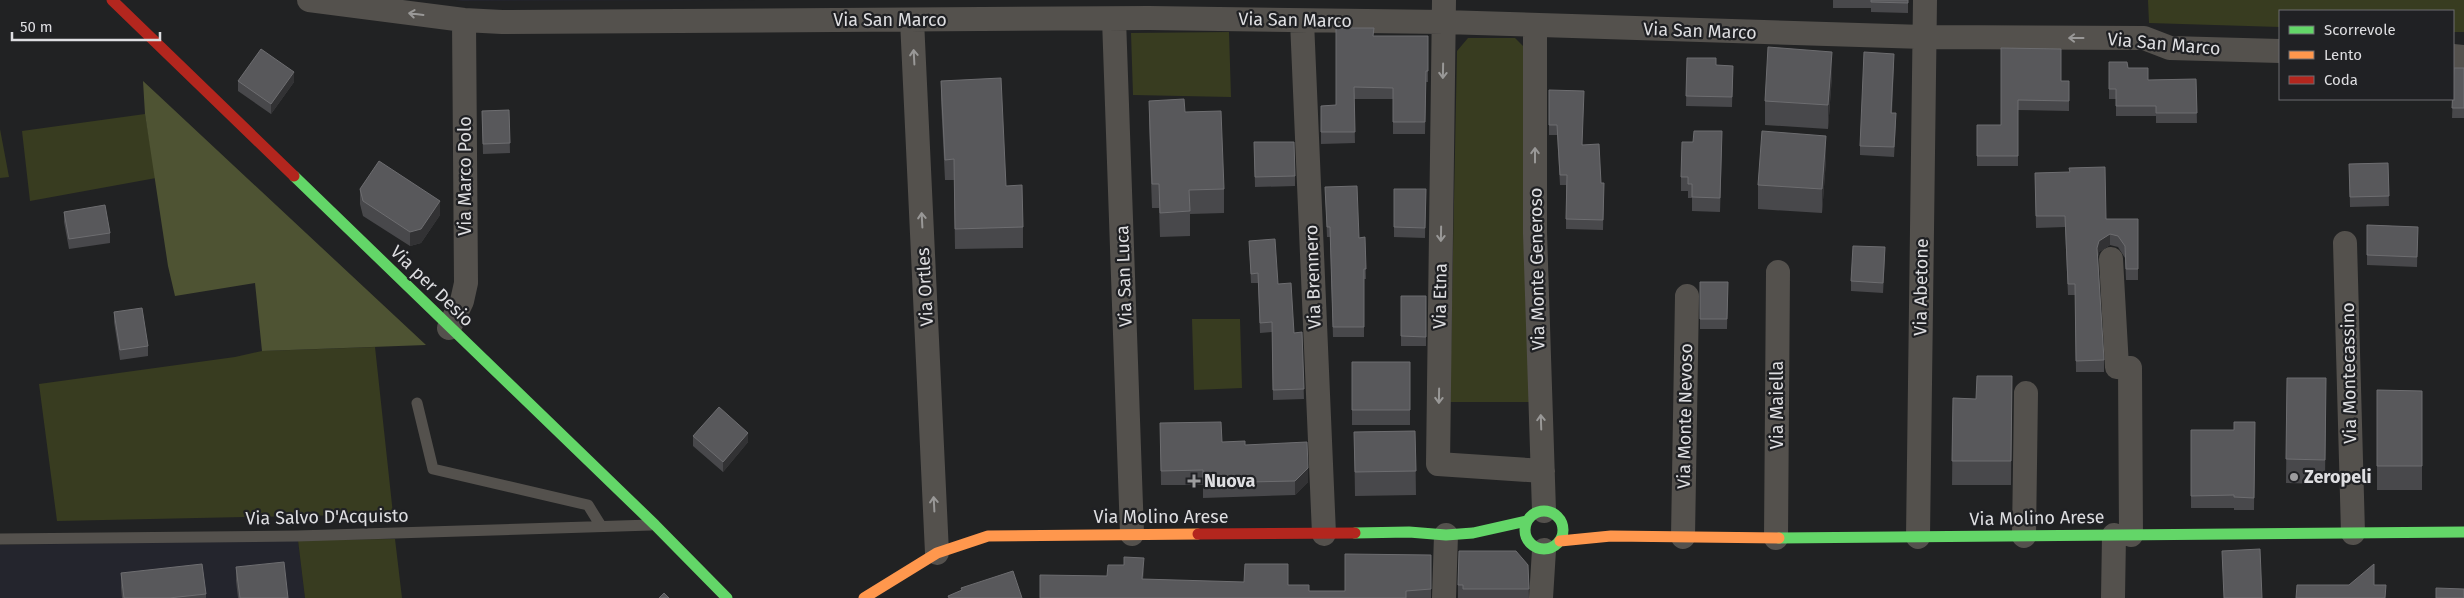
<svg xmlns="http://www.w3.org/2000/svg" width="2464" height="598" font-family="'Fira Sans',sans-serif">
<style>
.built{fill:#24252d}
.green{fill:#383c20}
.forest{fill:#4e5333}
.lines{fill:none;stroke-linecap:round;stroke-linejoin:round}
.lane{stroke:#54514d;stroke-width:11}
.street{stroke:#54514d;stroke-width:24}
.fast{stroke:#63d668;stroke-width:11}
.slow{stroke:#ff974d;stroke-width:11}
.jam{stroke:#b3261e;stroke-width:11}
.wall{fill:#48484b}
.shaded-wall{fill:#323234}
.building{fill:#58585b;stroke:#6d6d70}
.oneway{stroke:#999897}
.poi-dot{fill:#9c9c9e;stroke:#202124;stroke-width:2}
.labels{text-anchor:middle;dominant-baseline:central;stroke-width:4.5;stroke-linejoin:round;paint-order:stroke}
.street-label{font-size:18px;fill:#dedee1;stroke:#202124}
.poi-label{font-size:18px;font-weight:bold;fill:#dedee1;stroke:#202124;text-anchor:start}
</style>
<rect width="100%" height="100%" fill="#212223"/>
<path class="built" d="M455,0H779L462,1Z
M298,540L305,598H0V545Z"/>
<path class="green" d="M2148,0H2464V32H2453V11H2280V27L2149,23Z
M1229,32L1231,97L1133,95L1131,33Z
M1468,38H1515L1523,46L1530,402H1450L1457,51Z
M145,114L156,178L30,201L22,131Z
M0,129L9,177L0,178Z
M1192,319H1240L1242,388L1194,390Z
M375,347L393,514L57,521L39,384L235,357L262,351Z
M395,539L402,598H305L298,540Z"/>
<path class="forest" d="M143,81L157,94L426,345L262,351L255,283L175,296L168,266L145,114Z"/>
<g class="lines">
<path class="lane" d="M417,403L433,469L588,505L601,526
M0,539L297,536L651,525"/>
<path class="street" d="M309,0L464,20L502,22L1149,18L1444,22L1924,37L2144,38L2170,48L2280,51
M1444,0L1438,464L1543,471
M1114,19L1132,534
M912,20L937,553
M1302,21L1324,534
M1535,26V233L1544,511
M2453,56L2464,57
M2345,243L2353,533
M2111,259L2117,367L2130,368L2131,535
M449,328L462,301L466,283L464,20
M2024,536L2026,393
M1683,537L1687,296
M1918,537L1925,0
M1776,538L1778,272
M1444,598L1446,535
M1541,598L1544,550
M2113,598L2114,535"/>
<path class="fast" d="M294,176L655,525L727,598
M1525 530a19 19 0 1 1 38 0a19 19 0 1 1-38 0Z
M1355,533L1409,532L1446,535L1473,533L1526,521
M1779,538L2464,532"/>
<path class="slow" d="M1560,541L1611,536L1779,538
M864,598L937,553L988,536L1198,534"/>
<path class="jam" d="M112,0L294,176
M1198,534L1355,533"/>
</g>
<path class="wall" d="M1833,0H1908V13L1871,12V8H1833Z
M1373,36H1428V82H1426L1425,134H1393V99H1354L1355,143L1321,144V106L1336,105Z
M2001,48L2061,81H2069V111L2018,110V166H1977V125H2001Z
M1687,58L1716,65L1733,66L1732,107L1686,106Z
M2109,62L2128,68L2148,80L2196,79L2197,123H2156V116H2116V99H2109Z
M1894,64L1892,113L1896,123L1894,157L1860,155V146Z
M2454,68H2464V118H2452Z
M1832,76L1828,129L1765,125V101Z
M238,81L294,82L271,114L238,91Z
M941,81L1006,186L1023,227V248L955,249L954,180H945L941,101Z
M1549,90L1583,145L1601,183H1604L1603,230L1566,229V185H1560L1557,135H1549Z
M1149,101L1185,112L1224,189V213L1190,214V236L1160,237L1159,208H1152L1149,125Z
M509,110L510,153L483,154L482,111Z
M1254,142L1295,176V186L1255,187Z
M1722,146L1720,212L1692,211V198H1688V191H1681V177Z
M1826,160L1822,213L1758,209V185Z
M2388,163L2389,206L2350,207L2349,164Z
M2035,173L2106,219H2138V280H2126L2125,258L2118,247L2110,245L2099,252L2098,257L2104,360V372H2076L2075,295H2068L2065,227L2036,228Z
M1325,187L1359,238L1365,237L1366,279H1364V337H1333L1330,237H1327Z
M360,189L440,215L421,243L410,246L363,216L360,204Z
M1394,189H1426L1425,238L1394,237Z
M64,212L110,233V243L69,249L64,222Z
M2367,225L2418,227L2417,267L2367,265Z
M1249,241L1278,284L1294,333L1302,332L1304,399L1273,400L1272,332L1260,333L1258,283H1251Z
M1885,257L1883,293L1851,291V281Z
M1700,282H1728L1727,329H1700Z
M1401,296H1426V346H1401Z
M114,312L148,346V356L120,360L114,322Z
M1352,362H1410V425H1352Z
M2012,376L2011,485H1952L1953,398L1976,399Z
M2287,378H2326L2325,484L2286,483Z
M2377,390L2422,391V490H2377Z
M2255,422L2254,510H2234V508H2191V430H2234Z
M1160,423L1222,442L1245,445L1308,482L1295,495L1203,498V485H1161Z
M1415,431L1416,495L1355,496L1354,432Z
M693,436L748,442L723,472L693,446Z
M1431,555V598H1040L1107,576L1124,565L1144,569L1143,579L1288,585L1309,591H1345Z
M1528,565L1529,598H1458V585Z
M236,567L288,598H238L236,581Z
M121,573L206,594V598H122L121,588Z"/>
<path class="shaded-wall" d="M1832,52V76L1828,129V105Z
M294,72V82L271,114V104Z
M1826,136V160L1822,213V189Z
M440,201V215L421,243L410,246V232Z
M2110,234V245L2099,252L2097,260V248L2099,241Z
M748,433V442L723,472V462Z
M1308,468V482L1295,495V481Z
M1144,558V569L1142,590V579Z"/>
<path class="building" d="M1871,0H1908V3L1871,2Z
M1336,28H1374L1373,36H1428V71H1426L1425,122H1393V88L1354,87L1355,132H1321V106L1336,105Z
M1768,47L1832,52L1828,105L1765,101Z
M2001,48L2061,49V81H2069V101L2018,100V156H1977V125H2001Z
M261,49L294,72L271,104L238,81Z
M1864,52L1894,54L1891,113H1896L1894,147L1860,146Z
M1687,58H1716V65L1733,66L1732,97L1686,96Z
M2109,62H2127L2128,68H2148V80L2196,79L2197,113H2156V106H2116V89H2109Z
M2454,68H2464V108H2452Z
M1001,78L1006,186L1022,185L1023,227L955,229L954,159L945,160L941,81Z
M1549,90L1584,91L1582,145L1599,144L1601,183H1604L1603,220L1566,219L1567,175H1560L1557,125H1549Z
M1184,99L1185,112L1221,111L1224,189L1189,190L1190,211L1160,213L1159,184H1152L1149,101Z
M509,110L510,143L483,144L482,111Z
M1694,131H1722L1720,198L1692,197V184H1688V177H1681L1682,142H1693Z
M1762,131L1826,136L1822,189L1758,185Z
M1254,142H1294L1295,176L1255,177Z
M379,161L440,201L421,229L410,232L363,201L360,189Z
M2388,163L2389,196L2350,197L2349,164Z
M2105,167L2106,219H2138V269H2126L2125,246L2118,236L2110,234L2099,241L2097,248L2104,360L2076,361L2075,284H2068L2065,216H2036L2035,173L2070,172L2069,168Z
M1357,186L1359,238L1365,237L1366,269H1364V327H1333L1330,227H1327L1325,187Z
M1394,189H1426L1425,228L1394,227Z
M105,205L110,233L69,239L64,212Z
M2367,225L2418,227L2417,257L2367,255Z
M1275,239L1278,284L1291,283L1294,333L1302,332L1304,389L1273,390L1272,322L1260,323L1258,273L1251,274L1249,241Z
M1853,246L1885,247L1883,283L1851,281Z
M1700,282H1728L1727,319H1700Z
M1401,296H1426V337L1401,336Z
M142,308L148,346L120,350L114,312Z
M1352,362H1410V410H1352Z
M1977,376H2012L2011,461H1952L1953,398L1976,399Z
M2287,378H2326L2325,460L2286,459Z
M2377,390L2422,391V466H2377Z
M719,407L748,433L723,462L693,436Z
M1221,422L1222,442L1245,441V445L1307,442L1308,468L1295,481L1203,483V470L1161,471L1160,423Z
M2234,422H2255L2254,498L2234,497V495L2191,496V430H2234Z
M1415,431L1416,471L1355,472L1354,432Z
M2260,549L2262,598H2224L2222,551Z
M1459,551H1516L1528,565L1529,589H1463V585H1458Z
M1345,554L1431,555V589L1406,591V598H1040V575L1107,576L1108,565H1124V557L1144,558L1142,579L1244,582L1245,564H1288V585H1309V591H1345Z
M284,562L288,598H240L236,567Z
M202,564L206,594L169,598H124L121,573Z
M2374,564V585H2386L2385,598H2296L2297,585H2349Z
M1013,571L1022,598H949L948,596L962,590L961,588Z
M2436,588L2464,589V598H2436Z
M664,593L669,598H659Z"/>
<defs><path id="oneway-shaft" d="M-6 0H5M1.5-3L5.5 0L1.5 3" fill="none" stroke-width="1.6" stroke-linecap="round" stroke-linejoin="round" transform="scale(1.25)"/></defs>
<g class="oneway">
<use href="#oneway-shaft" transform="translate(416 14) rotate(-173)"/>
<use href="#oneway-shaft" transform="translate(2076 38) rotate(-180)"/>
<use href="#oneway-shaft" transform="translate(914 57) rotate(-93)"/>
<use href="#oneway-shaft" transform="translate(1443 71) rotate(91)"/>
<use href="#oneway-shaft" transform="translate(1535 155) rotate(-90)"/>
<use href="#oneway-shaft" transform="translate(922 220) rotate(-93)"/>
<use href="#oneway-shaft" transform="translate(1441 234) rotate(91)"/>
<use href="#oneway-shaft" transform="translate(1439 396) rotate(91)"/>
<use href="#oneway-shaft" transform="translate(1541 422) rotate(-92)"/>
<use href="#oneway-shaft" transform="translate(934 504) rotate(-93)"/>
</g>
<g class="poi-dot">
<circle cx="2294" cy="477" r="5"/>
<path d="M1191.5 473.5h5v5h5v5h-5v5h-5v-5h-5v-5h5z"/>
</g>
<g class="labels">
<g class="street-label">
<text x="890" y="20">Via San Marco</text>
<text transform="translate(1295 20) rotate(1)">Via San Marco</text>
<text transform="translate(1700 31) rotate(2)">Via San Marco</text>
<text transform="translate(2164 44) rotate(5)">Via San Marco</text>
<text transform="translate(465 176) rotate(-90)">Via Marco Polo</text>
<text transform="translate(1537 269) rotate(-91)">Via Monte Generoso</text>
<text transform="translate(1124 276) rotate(-92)">Via San Luca</text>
<text transform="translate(1313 277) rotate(-92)">Via Brennero</text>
<text transform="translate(432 286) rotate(44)">Via per Desio</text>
<text transform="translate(925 287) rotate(-93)">Via Ortles</text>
<text transform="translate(1921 287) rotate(-89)">Via Abetone</text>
<text transform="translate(1440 296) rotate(-89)">Via Etna</text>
<text transform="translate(2349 373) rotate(-91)">Via Montecassino</text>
<text transform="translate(1777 405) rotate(-90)">Via Maiella</text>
<text transform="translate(1685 416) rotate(-89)">Via Monte Nevoso</text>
<text transform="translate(327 517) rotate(-1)">Via Salvo D'Acquisto</text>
<text x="1161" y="517">Via Molino Arese</text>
<text transform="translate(2037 518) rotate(-1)">Via Molino Arese</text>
</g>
<g class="poi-label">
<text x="2304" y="477">Zeropeli</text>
<text x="1204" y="481">Nuova</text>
</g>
</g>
<rect x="2279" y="10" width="175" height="90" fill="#202124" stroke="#6c6d70"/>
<rect x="2289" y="26" width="25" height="8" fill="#63d668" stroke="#6c6d70"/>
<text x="2324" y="35" font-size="15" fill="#dedee1">Scorrevole</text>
<rect x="2289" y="51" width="25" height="8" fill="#ff974d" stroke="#6c6d70"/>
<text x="2324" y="60" font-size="15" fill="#dedee1">Lento</text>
<rect x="2289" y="76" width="25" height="8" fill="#b3261e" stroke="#6c6d70"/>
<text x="2324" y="85" font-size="15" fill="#dedee1">Coda</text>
<path d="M12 32v8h148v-8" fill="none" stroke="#dedee1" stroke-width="2.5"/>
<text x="20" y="32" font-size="15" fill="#dedee1" stroke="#202124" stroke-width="4" paint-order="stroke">50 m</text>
</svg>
